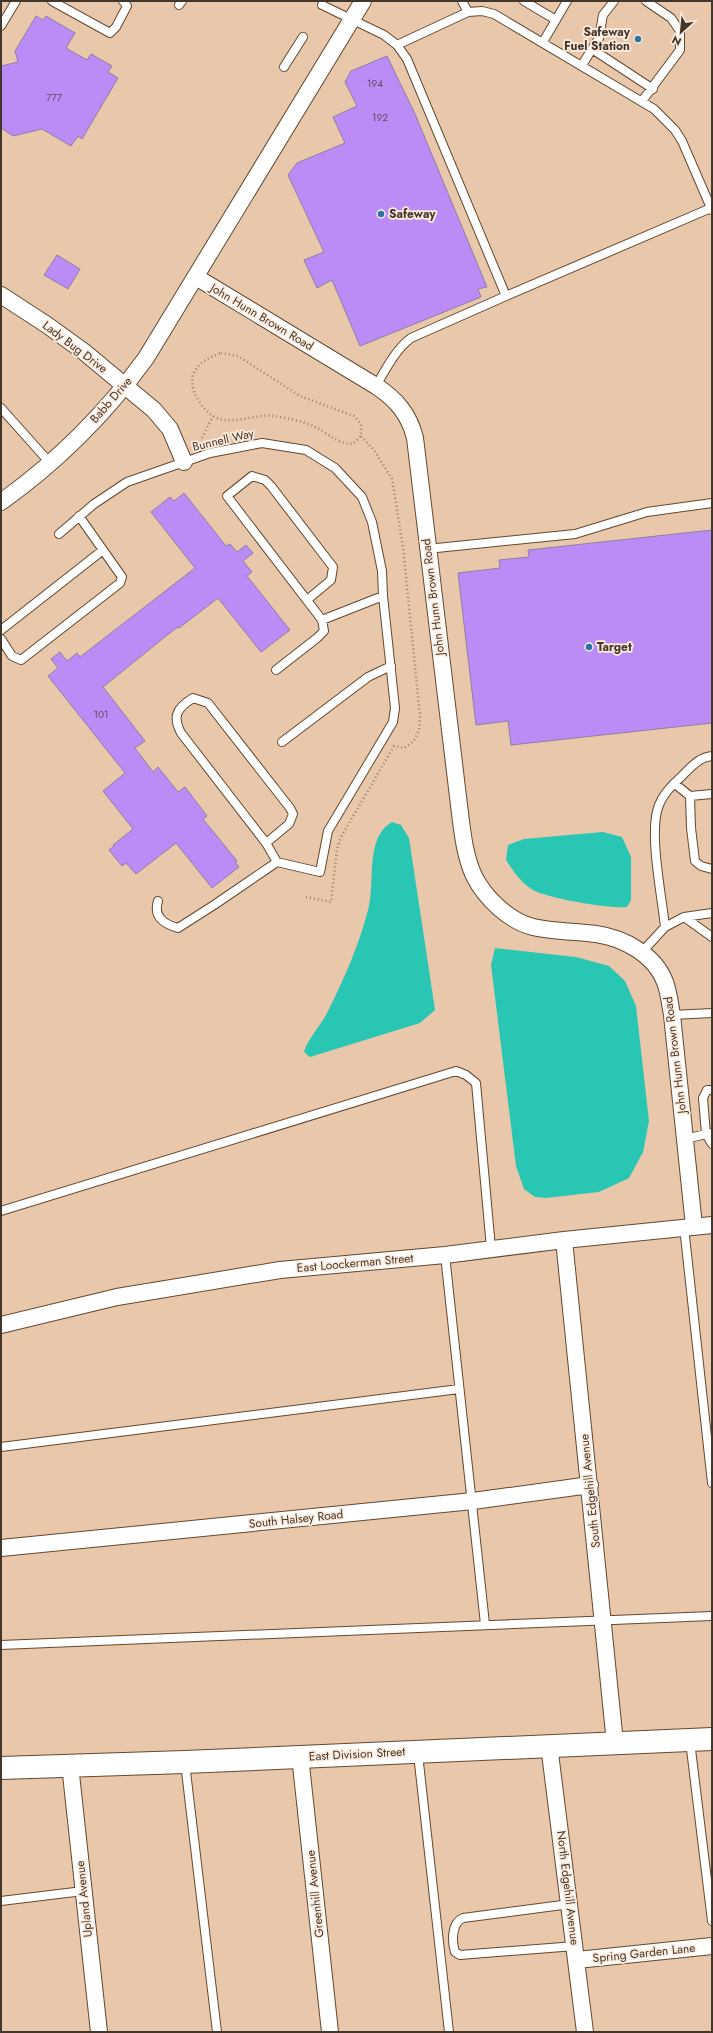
<svg xmlns="http://www.w3.org/2000/svg" width="713" height="2033" font-family="Jost,sans-serif">
<style>
.water{fill:#29c6b4}
.building{fill:#bb8cf6;stroke:#8e7fa2}
.lines{fill:none;stroke-linecap:round;stroke-linejoin:round}
.service-casing{stroke:#64482f;stroke-width:10}
.minor-casing{stroke:#64482f;stroke-width:18}
.secondary-casing{stroke:#64482f;stroke-width:24}
.path{stroke:#99816c;stroke-width:2.5;stroke-dasharray:1 3;stroke-linecap:butt}
.service{stroke:#fff;stroke-width:8}
.minor{stroke:#fff;stroke-width:16}
.secondary{stroke:#fff;stroke-width:22}
.poi-dot{fill:#2a73a7;stroke:#fdecdd;stroke-width:1.5}
.labels{text-anchor:middle;dominant-baseline:central;stroke-width:3.5;stroke-linejoin:round;paint-order:stroke}
.number-label{font-size:10px;fill:#614c5d}
.poi-label{font-size:12px;font-weight:bold;fill:#43362a;stroke:#fdecdd;text-anchor:start}
.street-label{font-size:12px;fill:#43362a;stroke:#fdecdd}
</style>
<rect width="100%" height="100%" fill="#e9c7aa"/>
<path class="water" d="M392,822L401,825L409,838L435,1010L420,1023L310,1057L304,1052C307,1040 322,1024 328,1011C345,977 360,943 369,906C375,879 365,838 392,822Z
M603,832L622,837L631,857V900L627,907C610,909 552,899 535,891C523,886 513,871 506,860L508,845L524,839Z
M495,948L576,957L609,966L625,981L636,1006L649,1121L643,1152L629,1178L599,1192L546,1198L535,1197L524,1189L516,1166L491,965Z"/>
<path class="building" d="M36,16L43,20L46,16L75,33L66,48L87,60L91,54L112,66L108,72L118,78L82,139L78,136L71,146L42,129L13,136L1,128V66L18,62L15,51Z
M387,56L415,114L487,287L478,289L481,297L360,346L332,280L317,288L304,260L324,252L288,175L297,163L345,143L333,117L357,106L345,82L351,71Z
M57,255L80,269L68,289L44,275Z
M184,493L226,546L230,544L237,552L246,545L253,553L243,561L252,572L247,576L290,630L261,652L218,598L179,628L178,627L166,636L103,687L145,741L135,748L153,772L158,767L178,792L185,787L207,816L203,819L237,861L235,862L239,867L212,888L176,843L136,874L126,863L122,866L109,850L114,846L113,845L133,829L103,791L125,773L48,676L58,668L51,659L60,652L67,661L77,653L80,657L195,568L151,512L170,497L174,501Z
M712,530V723L511,745L508,721L476,725L458,573L500,568L499,560L529,557L528,550Z"/>
<g class="lines">
<g class="service-casing">
<path id="service" d="M52,1L110,33L116,27L127,6L123,1
M462,1L468,12
M524,1L556,20
M179,5L182,1
M322,5L384,35L397,45L407,59L506,296L411,338C395,350 386,369 376,386
M1,26L16,1
M543,42L567,1
M397,45L468,12L482,11L494,14L654,109L675,130L682,141L711,208
M592,49L653,89
M582,65L599,38L603,15L614,1
M284,67L303,37
M642,101L680,50V31L671,18L646,1
M506,296L711,208L712,210
M1,408L50,463
M59,534L94,504L127,482L210,453L262,443L306,450L335,468L362,497L372,522L382,571L383,596L395,708L393,722L328,831L320,872L277,862L214,905L178,928C164,924 153,917 158,901
M427,549L575,534L647,512L712,503
M307,600L331,580L333,567L271,486L265,480L252,476L227,496L322,620L383,596
M1,630L103,550
M1,639L12,656L21,660L120,583L122,577L79,516
M276,670L317,638L324,631L322,620
M282,742L368,677L391,666
M675,784L690,796L691,828L695,861L701,866L712,869
M690,796L712,794
M266,843L289,824L293,814L290,808L208,703L193,698C177,708 172,716 181,733L266,843L277,862
M684,917L712,913
M665,927C662,896 648,831 659,805C663,794 674,783 682,776C691,767 699,757 712,756
M642,952L665,927L684,917L712,937
M672,1015L712,1013
M712,1133L706,1134L712,1144
M685,1139L706,1134L703,1098L707,1090H712
M1,1211L456,1071L466,1075L476,1083L491,1248
M684,1227L712,1483
M445,1255L485,1624
M1,1447L459,1389
M1,1645L712,1616
M690,1741L712,1921
M418,1754L449,2032
M185,1763L217,2032
M1,1901L83,1891
M570,1904L463,1918C451,1923 452,1942 455,1952L460,1955L575,1946"/>
</g>
<g class="minor-casing">
<path id="minor" d="M196,277L376,386C396,399 409,414 415,438L459,805C462,829 464,854 474,876C485,898 509,921 533,927C554,932 575,931 596,934C624,938 655,955 665,982C669,993 670,1004 672,1015L694,1226
M1,295L47,325L83,351L154,410L170,429L184,462
M1,502C57,462 106,413 146,358L363,1
M564,1240L615,1743
M1,1325L117,1297L280,1270L445,1255L564,1240L712,1225
M1,1548L473,1501L590,1485
M549,1745L585,2032
M300,1756L330,2032
M70,1765L99,2032
M577,1960L712,1946"/>
</g>
<g class="secondary-casing">
<path id="secondary" d="M1,1768L185,1762L712,1739"/>
</g>
<path class="path" d="M221,353L238,356L300,396L354,416L361,424V436L353,444C335,443 330,434 315,427C304,421 286,418 274,416C255,413 231,427 213,416C208,413 202,406 199,401C183,376 197,361 221,353Z
M202,438L213,416
M306,897L331,902L337,849L341,837L394,746L404,748L414,741L419,730L420,716L403,547L392,479L374,450L361,436"/>
<use href="#service" class="service"/>
<use href="#minor" class="minor"/>
<use href="#secondary" class="secondary"/>
</g>
<g class="poi-dot">
<circle cx="638" cy="39" r="4"/>
<circle cx="381" cy="214" r="4"/>
<circle cx="589" cy="647" r="4"/>
</g>
<g class="labels">
<g class="number-label">
<text x="375" y="83">194</text>
<text x="54" y="97">777</text>
<text x="380" y="117">192</text>
<text x="101" y="714">101</text>
</g>
<g class="poi-label">
<text x="630" y="32" text-anchor="end">Safeway<tspan x="630" dy="14">Fuel Station</tspan></text>
<text x="389" y="214">Safeway</text>
<text x="597" y="647">Target</text>
</g>
<g class="street-label">
<text transform="translate(262 317) rotate(31)">John Hunn Brown Road</text>
<text transform="translate(75 347) rotate(37)">Lady Bug Drive</text>
<text transform="translate(111 400) rotate(-49)">Babb Drive</text>
<text transform="translate(223 440) rotate(-13)">Bunnell Way</text>
<text transform="translate(433 597) rotate(-97)">John Hunn Brown Road</text>
<text transform="translate(675 1055) rotate(-97)">John Hunn Brown Road</text>
<text transform="translate(355 1263) rotate(-5)">East Loockerman Street</text>
<text transform="translate(590 1491) rotate(-96)">South Edgehill Avenue</text>
<text transform="translate(296 1519) rotate(-6)">South Halsey Road</text>
<text transform="translate(357 1754) rotate(-3)">East Division Street</text>
<text transform="translate(568 1888) rotate(83)">North Edgehill Avenue</text>
<text transform="translate(315 1894) rotate(-96)">Greenhill Avenue</text>
<text transform="translate(84 1899) rotate(-96)">Upland Avenue</text>
<text transform="translate(644 1953) rotate(-6)">Spring Garden Lane</text>
</g>
</g>
<rect width="713" height="2033" fill="none" stroke="#43362a" stroke-width="4"/>
<g transform="translate(681 32) rotate(207)" stroke="#fdecdd" stroke-width="3" paint-order="stroke">
<path d="M0-3L7 15L0 10L-7 15Z" fill="#43362a"/>
<text y="-6" font-size="11" font-weight="bold" text-anchor="middle" fill="#43362a">N</text>
</g>
</svg>
